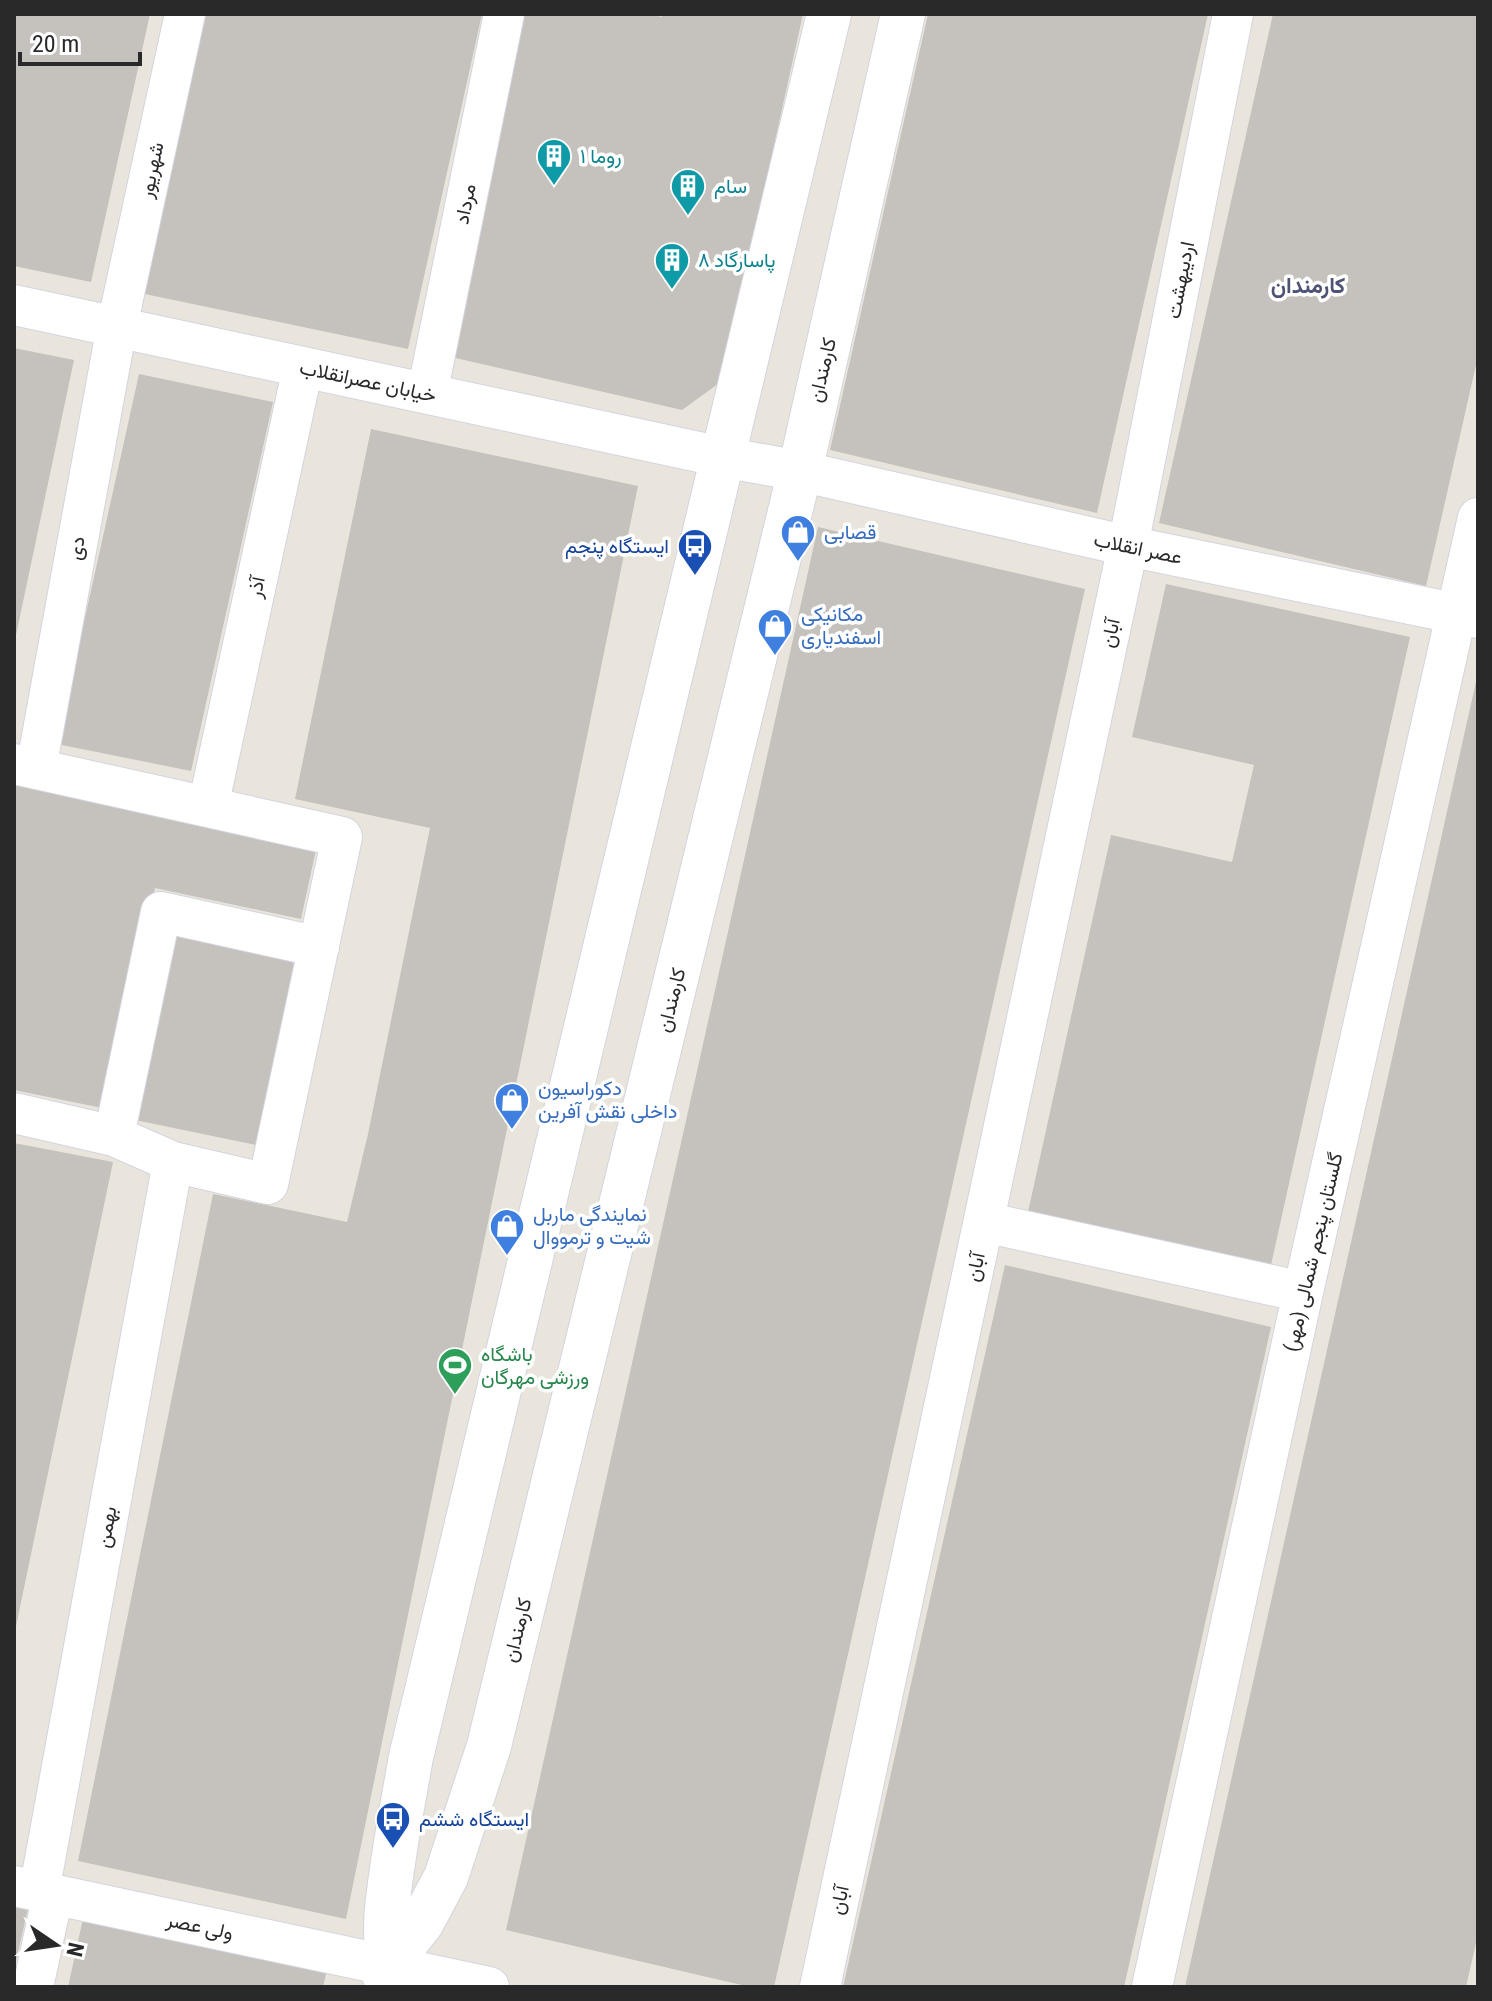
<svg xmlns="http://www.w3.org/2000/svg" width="1492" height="2001" font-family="'Roboto Condensed',Vazirmatn,sans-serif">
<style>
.building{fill:#c5c1bc}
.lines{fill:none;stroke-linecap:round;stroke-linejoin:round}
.minor-casing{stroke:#d2d4e0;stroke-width:42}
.secondary-casing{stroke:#d2d4e0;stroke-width:46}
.minor{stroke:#fff;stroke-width:40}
.secondary{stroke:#fff;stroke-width:44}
.labels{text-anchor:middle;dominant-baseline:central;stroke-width:7;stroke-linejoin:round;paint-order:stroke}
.culture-label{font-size:20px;fill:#0d838f;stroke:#fff;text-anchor:start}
.street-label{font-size:20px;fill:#292929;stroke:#fff}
.shop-label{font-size:20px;fill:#366cbe;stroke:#fff;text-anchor:start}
.transit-label{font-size:20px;fill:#164399;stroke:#fff;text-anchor:end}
.leisure-label{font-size:20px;fill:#27864d;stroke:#fff;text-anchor:start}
.neighbourhood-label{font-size:22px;font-weight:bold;fill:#4e5375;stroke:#fff}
</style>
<rect width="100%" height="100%" fill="#eae5dc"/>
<path class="building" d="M14,14H150L91,282L14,266Z
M201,14H482L408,349L140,293Z
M522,14H647L662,17V14H803L722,381L682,410L447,356Z
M928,14H1208L1097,513L830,450Z
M1273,14H1478V356L1426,586L1159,523Z
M14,348L74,360L15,640H14Z
M139,374L273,402L191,771L57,744Z
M371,429L638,486L346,1919L78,1861L213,1194L347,1222L368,1134L430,828L295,799Z
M818,527L1085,589L774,1987H750L506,1930Z
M1166,584L1410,637L1271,1265L1028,1212L1111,835L1232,862L1246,800L1254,765L1132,737Z
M1477,677L1478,1934L1466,1987H1185Z
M14,782L317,845L301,919L155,888L107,1109L14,1090Z
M175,931L297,957L256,1145L135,1120Z
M14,1143L113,1162L15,1631H14Z
M1005,1265L1271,1327L1156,1844L1124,1987H843Z
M14,1897L30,1900L15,1965H14Z
M84,1914L328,1966L323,1987H68Z"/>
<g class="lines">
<g class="minor-casing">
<path id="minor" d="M14,305L722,457L800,471L1128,546L1478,618
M427,394L504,14
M14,764L342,837L268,1184L173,1162L114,1136L14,1113
M36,769L117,326L185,14
M208,807L303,367
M114,1136L161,912L319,947
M984,1222L1303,1292
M14,1886L489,1987
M39,1892L173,1162
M33,1987L53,1895
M820,1987L1128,546L1233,14
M1152,1987L1303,1292L1478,518"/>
</g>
<g class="secondary-casing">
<path id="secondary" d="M387,1966L422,1922L446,1877L489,1746L800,471L903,14
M385,1977C389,1955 384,1932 387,1909C392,1858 402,1808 411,1757L829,14"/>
</g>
<use href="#minor" class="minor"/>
<use href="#secondary" class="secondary"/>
</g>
<defs>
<g id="building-pin" transform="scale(1.8)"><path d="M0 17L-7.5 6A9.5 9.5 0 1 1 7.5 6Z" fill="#0f9aa8" stroke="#fff"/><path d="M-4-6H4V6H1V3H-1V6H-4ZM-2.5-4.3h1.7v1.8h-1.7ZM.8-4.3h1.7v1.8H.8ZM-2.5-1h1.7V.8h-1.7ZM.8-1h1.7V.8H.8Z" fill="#fff"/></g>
<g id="shop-pin" transform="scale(1.8)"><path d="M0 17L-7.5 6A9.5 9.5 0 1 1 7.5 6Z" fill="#3f7fe0" stroke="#fff"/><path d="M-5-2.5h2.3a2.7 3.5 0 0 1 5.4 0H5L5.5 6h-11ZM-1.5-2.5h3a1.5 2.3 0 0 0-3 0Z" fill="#fff"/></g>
<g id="bus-pin" transform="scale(1.8)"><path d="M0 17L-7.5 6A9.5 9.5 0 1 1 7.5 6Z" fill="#1a4fb4" stroke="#fff"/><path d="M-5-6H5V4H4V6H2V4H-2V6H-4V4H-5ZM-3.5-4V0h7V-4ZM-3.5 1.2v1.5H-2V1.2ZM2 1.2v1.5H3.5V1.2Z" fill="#fff"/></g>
<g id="stadium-pin" transform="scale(1.8)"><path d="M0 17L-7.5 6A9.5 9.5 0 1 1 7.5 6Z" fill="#2e9e5b" stroke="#fff"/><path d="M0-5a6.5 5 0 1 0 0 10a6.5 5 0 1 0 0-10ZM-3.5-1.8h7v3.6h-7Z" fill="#fff"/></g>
</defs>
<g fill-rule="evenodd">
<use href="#building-pin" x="554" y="156"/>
<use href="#building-pin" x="688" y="186"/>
<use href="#building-pin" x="672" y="260"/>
<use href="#shop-pin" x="798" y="532"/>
<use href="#bus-pin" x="695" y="546"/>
<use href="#shop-pin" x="775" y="626"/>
<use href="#shop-pin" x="512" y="1100"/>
<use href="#shop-pin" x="507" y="1226"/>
<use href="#stadium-pin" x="455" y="1365"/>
<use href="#bus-pin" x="393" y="1819"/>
</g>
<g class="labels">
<g class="culture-label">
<text x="580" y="156">روما ۱</text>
<text x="714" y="186">سام</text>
<text x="698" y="260">پاسارگاد ۸</text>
</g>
<g class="street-label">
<text transform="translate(151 170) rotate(-78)">شهریور</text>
<text transform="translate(465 204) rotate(-79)">مرداد</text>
<text transform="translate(1180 280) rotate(-79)">اردیبهشت</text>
<text transform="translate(822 370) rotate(-77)">کارمندان</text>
<text transform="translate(368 381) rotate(12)">خیابان عصرانقلاب</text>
<text transform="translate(76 548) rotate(-80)">دی</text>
<text transform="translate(1138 548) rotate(12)">عصر انقلاب</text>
<text transform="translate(256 587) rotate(-78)">آذر</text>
<text transform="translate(1110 633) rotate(-78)">آبان</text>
<text transform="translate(671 1000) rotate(-76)">کارمندان</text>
<text transform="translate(1313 1252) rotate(-77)">گلستان پنجم شمالی (مهر)</text>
<text transform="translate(975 1267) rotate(-78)">آبان</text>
<text transform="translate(106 1527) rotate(-80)">بهمن</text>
<text transform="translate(517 1630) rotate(-76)">کارمندان</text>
<text transform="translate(839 1900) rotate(-78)">آبان</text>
<text transform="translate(200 1926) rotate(12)">ولی عصر</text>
</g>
<g class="shop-label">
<text x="824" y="532">قصابی</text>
<text x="801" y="614">مکانیکی<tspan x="801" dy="23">اسفندیاری</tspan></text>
<text x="538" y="1088">دکوراسیون<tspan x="538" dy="23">داخلی نقش آفرین</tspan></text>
<text x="533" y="1214">نمایندگی ماربل<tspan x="533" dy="23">شیت و ترمووال</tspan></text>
</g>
<g class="transit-label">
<text x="669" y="546">ایستگاه پنجم</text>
<text x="419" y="1819" text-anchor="start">ایستگاه ششم</text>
</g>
<g class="leisure-label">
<text x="481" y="1354">باشگاه<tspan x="481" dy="23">ورزشی مهرگان</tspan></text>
</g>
<g class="neighbourhood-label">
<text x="1308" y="285">کارمندان</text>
</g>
</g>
<rect width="1492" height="2001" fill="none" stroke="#292929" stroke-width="32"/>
<g transform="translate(56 1945) rotate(103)" stroke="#ffffff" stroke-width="6" paint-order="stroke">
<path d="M0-6L14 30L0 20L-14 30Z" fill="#292929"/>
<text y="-12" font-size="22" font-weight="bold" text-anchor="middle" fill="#292929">N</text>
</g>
<path d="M20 52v12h120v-12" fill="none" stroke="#292929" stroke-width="4"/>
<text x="32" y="52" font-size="24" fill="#292929" stroke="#ffffff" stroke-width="6" paint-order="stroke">20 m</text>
</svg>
